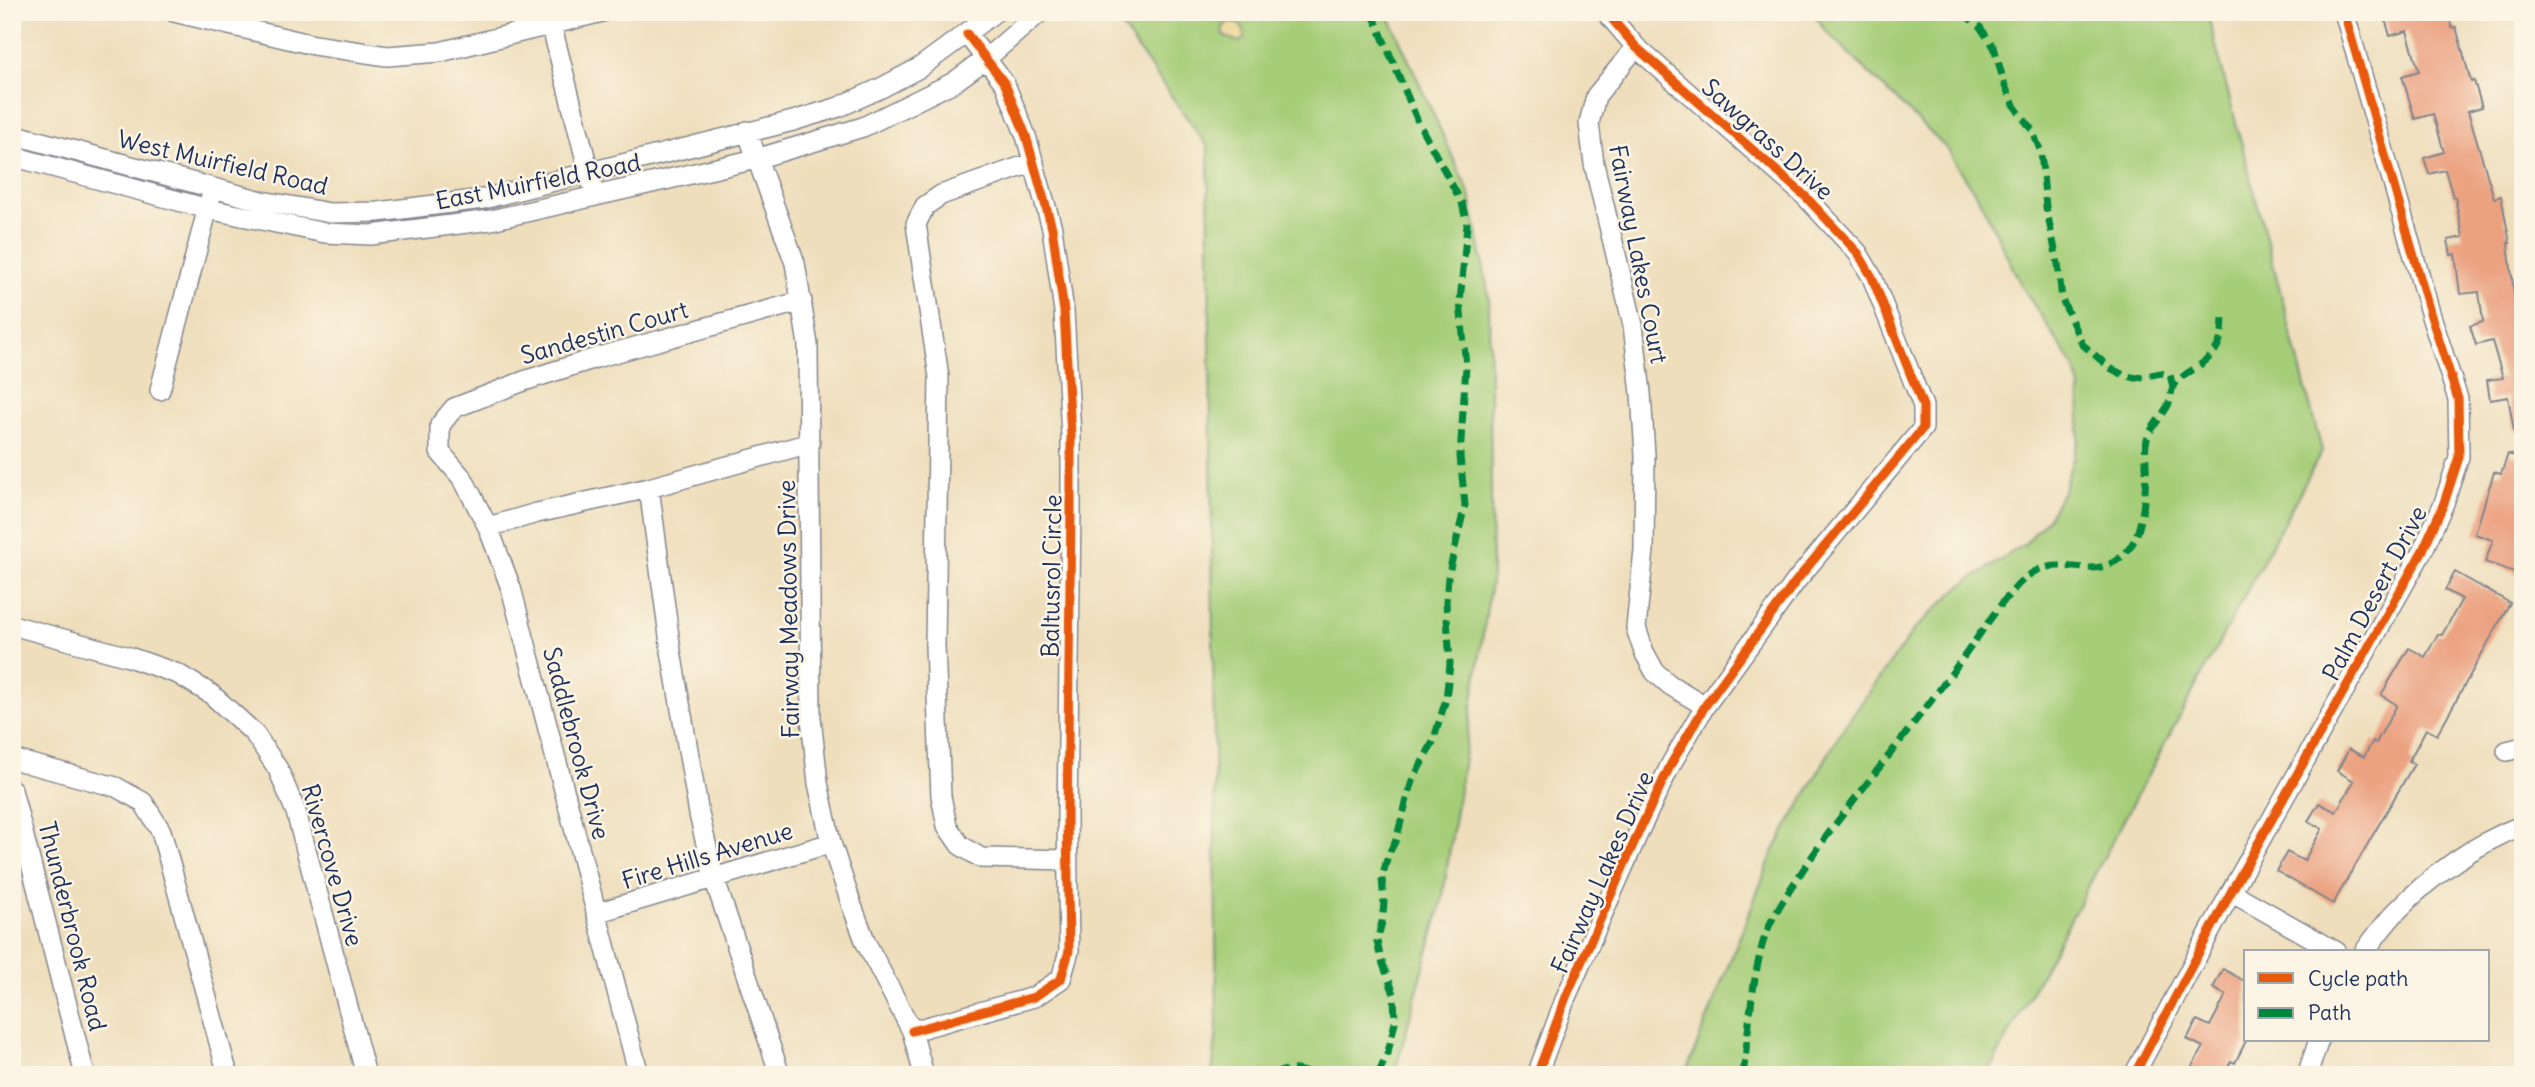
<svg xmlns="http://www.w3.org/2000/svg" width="2535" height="1087" font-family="Delius,sans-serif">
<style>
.green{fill:#a6cd78;stroke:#607e6b;stroke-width:2}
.sand{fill:#eeda9e;stroke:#84847e;stroke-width:2}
.building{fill:#eba281}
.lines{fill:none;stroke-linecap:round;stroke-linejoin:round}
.minor-casing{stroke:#84868d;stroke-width:22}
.minor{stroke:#fff;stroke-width:19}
.quiet{stroke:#00873e;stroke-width:7;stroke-dasharray:14 7;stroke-linecap:butt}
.cycleway-casing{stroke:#fcf5e5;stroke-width:13}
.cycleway{stroke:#e8590c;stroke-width:9}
.labels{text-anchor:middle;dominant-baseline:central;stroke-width:5;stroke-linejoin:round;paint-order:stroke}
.street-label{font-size:24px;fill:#1b2f5e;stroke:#fcf5e5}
</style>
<rect width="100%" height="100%" fill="#fcf5e5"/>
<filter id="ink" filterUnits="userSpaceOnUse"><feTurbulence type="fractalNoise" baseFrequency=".0143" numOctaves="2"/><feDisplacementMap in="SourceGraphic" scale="14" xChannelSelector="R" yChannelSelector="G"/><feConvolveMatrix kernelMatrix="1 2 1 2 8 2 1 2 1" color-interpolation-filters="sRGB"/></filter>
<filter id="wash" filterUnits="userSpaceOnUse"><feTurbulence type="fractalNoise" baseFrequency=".00686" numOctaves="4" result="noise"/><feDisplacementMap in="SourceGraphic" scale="28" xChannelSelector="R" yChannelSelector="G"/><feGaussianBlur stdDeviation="1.57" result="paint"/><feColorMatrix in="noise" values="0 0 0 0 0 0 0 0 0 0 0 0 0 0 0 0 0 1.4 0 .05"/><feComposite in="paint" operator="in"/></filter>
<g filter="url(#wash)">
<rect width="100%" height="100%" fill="#eedebc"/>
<path class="green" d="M1111,12H1387L1470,195L1489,297L1492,576L1442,901L1394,1075H1212L1217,1030L1208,147Z
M1813,12H2207L2322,451L1987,1075H1685L1774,850L1842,730L1914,630L1958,588L2026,543L2049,517L2063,491L2079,439L2080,387L2074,367L2021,285L1982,204L1947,149L1824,29Z"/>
<path class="sand" d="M1227,22C1239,22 1245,27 1245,38L1238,42L1224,36L1222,30Z"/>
<g id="blocks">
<path class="building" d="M2392,12H2447L2452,28L2456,27L2471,82L2474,81L2482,107L2468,111L2494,198L2501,196L2510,243H2508L2516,312L2523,310V430L2514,431L2508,397L2490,400L2487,380L2503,378L2492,341L2476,345L2470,326L2483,322L2479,292L2460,294L2455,254L2451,255L2448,240L2463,237L2455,197H2453L2445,170L2429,174L2424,158L2444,152L2433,114L2415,119L2402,76L2419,71L2407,31L2390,36L2384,15Z
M2508,454L2523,459V575L2485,562L2493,540L2475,534L2494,472L2501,474Z
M2455,572L2510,603L2437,735L2426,729L2409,761L2414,764L2333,904L2276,871L2287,852L2304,861L2322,829L2308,821L2319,803L2336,812L2354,781L2337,771L2349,749L2364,757L2373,741L2376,743L2397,705L2381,695L2409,648L2425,657L2438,634L2442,635L2462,599L2445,590Z
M2223,969L2246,982V1041L2235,1063L2231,1061L2224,1075H2187L2203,1047L2187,1039L2197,1020L2210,1026L2226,995L2213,988Z"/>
</g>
</g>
<g filter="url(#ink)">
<use href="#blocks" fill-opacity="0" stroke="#84868d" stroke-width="2"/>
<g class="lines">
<g class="minor-casing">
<path id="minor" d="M174,12L314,45L387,56L440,52L602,12
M548,12L592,184
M1636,47L1596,96L1589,123L1594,164L1633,325L1641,393L1645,455L1644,550L1636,628L1644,652L1655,672L1670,685L1705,706
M747,131L795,263L808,345L811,718L818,783L831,843L852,906L866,943L912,1031L924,1075
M12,134L262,201L330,213L378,212L483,199L793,121L839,107L881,88L919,68L995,12
M12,156L208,209L325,233L371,235L491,220L756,159L863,127L954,82L987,58L1040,12
M1034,162L941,195L925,206L916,224L939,377L935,646L941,796L947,826L960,845L981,858L1068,860
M160,390L211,196
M488,527L537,513L649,488
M12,625L129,657L178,674L211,694L254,733L278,769L296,812L366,1075
M2507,751L2523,747
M12,759L116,787L143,802L161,831L228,1075
M12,790L85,1075
M2231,892L2337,952
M596,913L831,843
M2364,952C2373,940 2383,926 2394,914C2430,876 2475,844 2523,825
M912,1031L1034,997L1061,979L1069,951L1067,817L1071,509V435L1064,311L1052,228L1026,136L1005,84L967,34
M639,1075L511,588L488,527L463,479L440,452V425L454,408L524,381L599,357L802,301
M780,1075L714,878L699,814L671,651L649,488L810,443
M1537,1075L1566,997L1640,829L1671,764L1705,706L1796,581L1923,428V406L1872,277L1858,253L1805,196L1636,47L1606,12
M2134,1075L2231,892L2423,550L2444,503L2459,457L2458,399L2431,316L2344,12
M2307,1075L2319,1040"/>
</g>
<use href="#minor" class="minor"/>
<path class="quiet" d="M1372,12L1419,124L1462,203L1467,225L1460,302L1466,366L1460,456L1465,505L1448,577L1446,602L1450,664L1446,699L1433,742L1412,781L1396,840L1388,855L1382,878L1384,903L1382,922L1377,941L1380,956L1394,994L1395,1022L1388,1052L1378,1075
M1962,12L1980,27L1994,47L2005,86L2015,107L2032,130L2041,152L2046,207L2058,264L2062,299L2082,344L2110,368L2124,375L2136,378L2161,373L2170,375L2173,387
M1273,1075C1288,1067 1297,1068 1313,1075
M1743,1075C1749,1030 1751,983 1764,939C1771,918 1785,897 1797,879C1833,823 1877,772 1917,719C1938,692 1958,665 1977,638C1991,618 2005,597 2023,580C2059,546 2094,590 2128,550C2143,532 2145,496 2146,474C2147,462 2143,448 2148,437C2153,424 2165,414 2170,401C2171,396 2171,390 2174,386C2178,379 2187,373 2194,369C2219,353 2223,342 2223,313"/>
<g class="cycleway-casing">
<path id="cycleway" d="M912,1031L1034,997L1061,979L1069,951L1067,817L1071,509V435L1064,311L1052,228L1026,136L1005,84L967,34
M1537,1075L1566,997L1640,829L1671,764L1705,706L1796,581L1923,428V406L1872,277L1858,253L1805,196L1636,47L1606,12
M2134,1075L2231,892L2423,550L2444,503L2459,457L2458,399L2431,316L2344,12"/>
</g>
<use href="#cycleway" class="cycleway"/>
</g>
</g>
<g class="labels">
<g class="street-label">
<text transform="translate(1768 139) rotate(42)">Sawgrass Drive</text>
<text transform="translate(223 162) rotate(13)">West Muirfield Road</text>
<text transform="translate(538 181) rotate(-11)">East Muirfield Road</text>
<text transform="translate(1639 254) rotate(79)">Fairway Lakes Court</text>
<text transform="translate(604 332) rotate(-16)">Sandestin Court</text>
<text transform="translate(1051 576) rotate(-89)">Baltusrol Circle</text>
<text transform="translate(2374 593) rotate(-62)">Palm Desert Drive</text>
<text transform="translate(788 609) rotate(-91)">Fairway Meadows Drive</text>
<text transform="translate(577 743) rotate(75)">Saddlebrook Drive</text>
<text transform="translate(707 855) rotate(-17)">Fire Hills Avenue</text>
<text transform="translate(333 865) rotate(74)">Rivercove Drive</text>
<text transform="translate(1602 872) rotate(-66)">Fairway Lakes Drive</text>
<text transform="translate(73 926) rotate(76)">Thunderbrook Road</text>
</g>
</g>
<rect width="2535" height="1087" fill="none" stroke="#fcf5e5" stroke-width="42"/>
<rect x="2244" y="950" width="245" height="91" fill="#fcf5e5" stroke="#a2a6af" stroke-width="2"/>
<rect x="2258" y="973" width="35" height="10" fill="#e8590c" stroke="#a2a6af" stroke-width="2"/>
<text x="2308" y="986" font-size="21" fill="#1b2f5e">Cycle path</text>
<rect x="2258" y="1008" width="35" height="10" fill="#00873e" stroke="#a2a6af" stroke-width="2"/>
<text x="2308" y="1020" font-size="21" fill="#1b2f5e">Path</text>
</svg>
